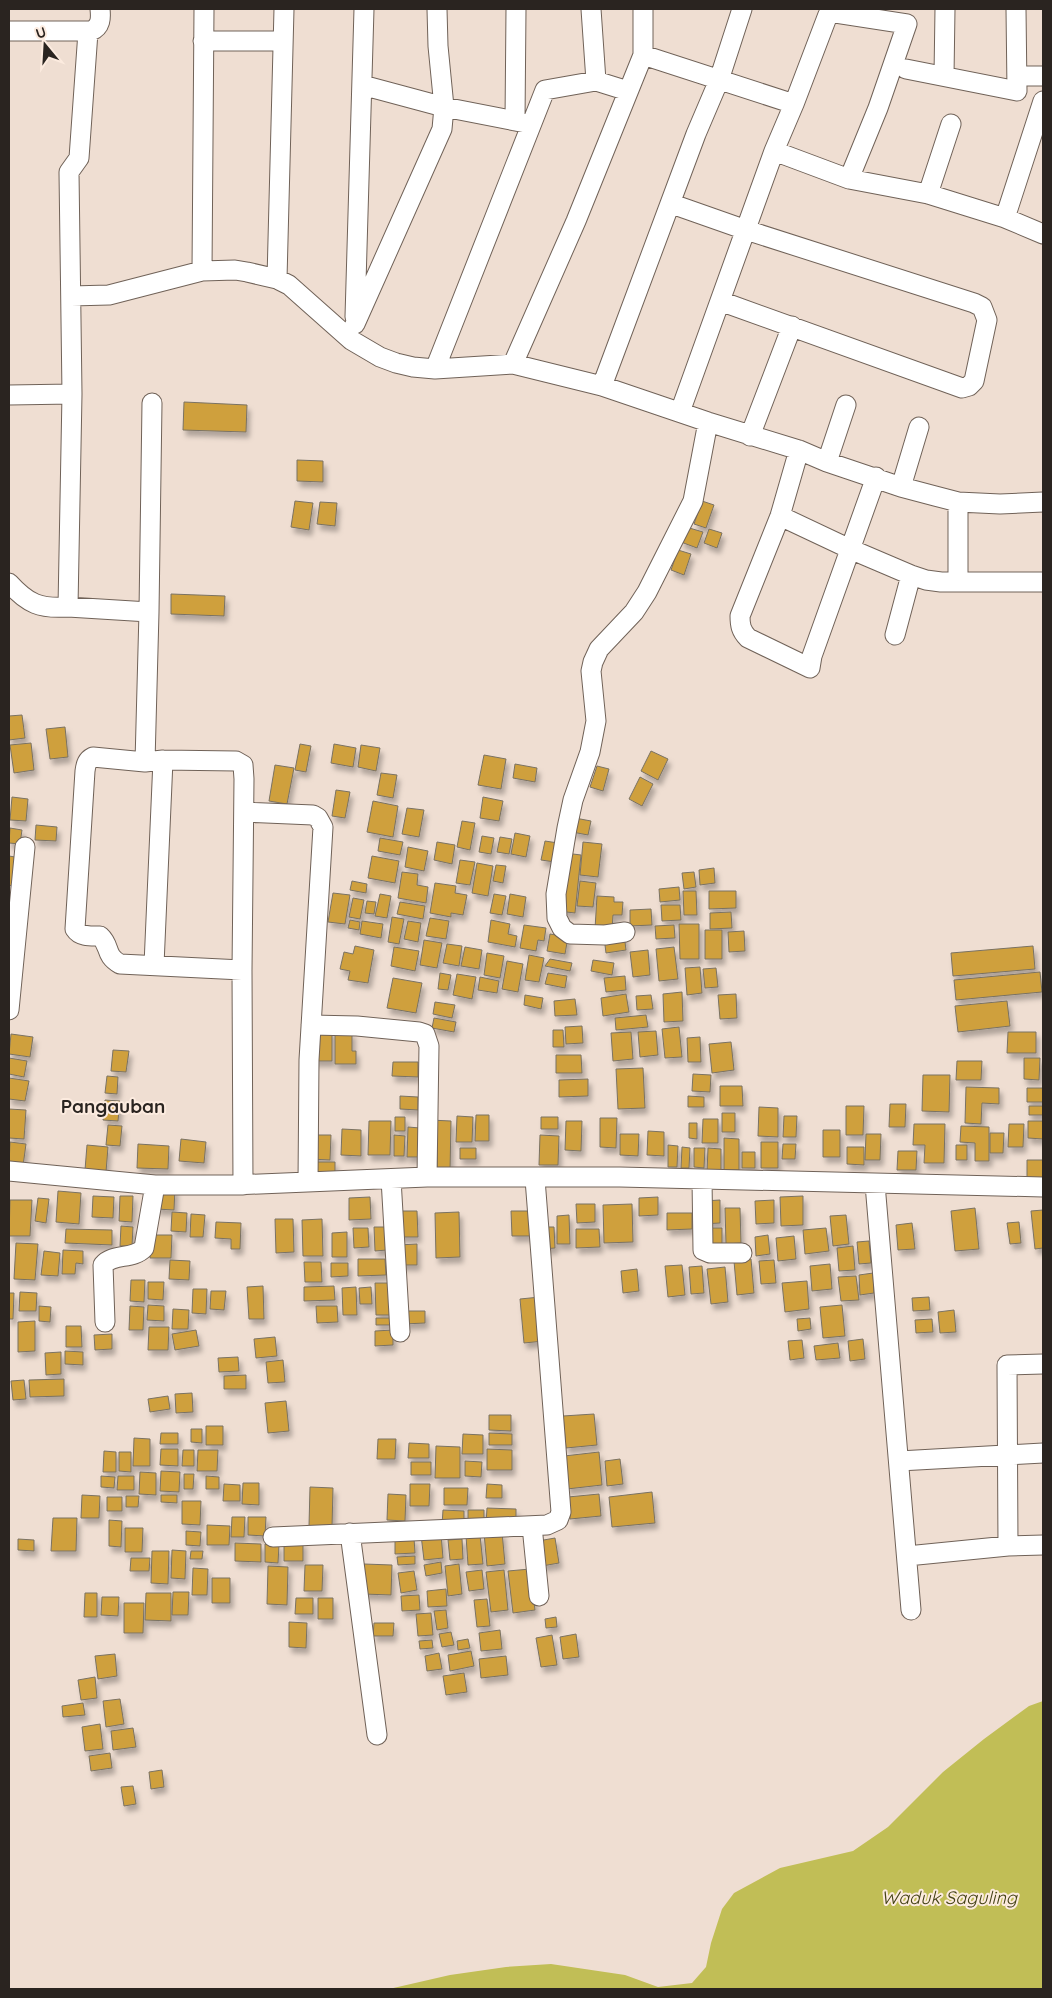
<svg xmlns="http://www.w3.org/2000/svg" width="1052" height="1998" font-family="Quicksand,sans-serif">
<style>
.water{fill:#c1be56}
.building{fill:#cfa03d;stroke:#7a7263;filter:url(#shadow)}
.lines{fill:none;stroke-linecap:round;stroke-linejoin:round}
.street-casing{stroke:#706258;stroke-width:21}
.street{stroke:#fff;stroke-width:19}
.labels{text-anchor:middle;dominant-baseline:central;stroke-width:4;stroke-linejoin:round;paint-order:stroke}
.water-label{font-size:18px;font-style:italic;fill:#424015;stroke:#fcebdf}
.quarter-label{font-size:19px;font-weight:bold;fill:#2a2420;stroke:#fcebdf}
</style>
<defs>
<filter id="shadow"><feDropShadow dx="3" dy="5.5" stdDeviation="2.5" flood-color="#0004"/></filter>
</defs>
<rect width="100%" height="100%" fill="#efded2"/>
<path class="water" d="M1043,1701V1989H389L450,1975L506,1967L551,1964L625,1975L658,1987L692,1983L706,1967L711,1943L722,1909L734,1893L780,1868L853,1851L888,1827L943,1772L984,1739L1029,1706Z"/>
<path class="building" d="M184,402L247,405L246,432L183,430Z
M297,460L323,461V482L297,481Z
M295,501L313,503L309,530L291,527Z
M702,501L714,505L706,528L694,524Z
M320,502L337,503L335,526L317,524Z
M686,527L703,532L697,548L681,542Z
M709,529L722,533L717,548L704,543Z
M678,550L691,554L684,575L671,570Z
M171,594L225,596L224,616L171,614Z
M22,715L25,738L9,740V716Z
M65,727L68,757L50,759L46,729Z
M31,743L34,770L14,773L10,745Z
M300,744L311,746L306,772L295,770Z
M334,744L356,748L353,767L331,763Z
M361,745L380,748L376,771L358,767Z
M651,751L668,759L658,780L641,771Z
M484,755L506,759L501,789L478,785Z
M515,764L537,768L535,782L513,778Z
M275,765L294,768L287,804L269,801Z
M597,766L609,769L603,791L590,787Z
M381,773L397,775L393,798L377,795Z
M640,777L653,784L642,806L629,799Z
M336,790L350,792L345,818L332,816Z
M12,797L28,799L26,821L10,820Z
M483,797L503,801L499,821L480,818Z
M373,801L398,806L393,837L367,832Z
M407,808L424,810L419,837L402,834Z
M575,818L591,821L588,835L572,832Z
M462,821L475,823L470,850L457,847Z
M36,825L57,827L56,841L35,840Z
M10,828L22,830L20,844L9,843Z
M515,833L530,836L526,857L511,854Z
M482,836L494,838L491,854L479,852Z
M500,837L512,839L509,854L497,852Z
M380,838L403,842L400,855L378,851Z
M545,841L558,843L555,862L541,860Z
M437,842L455,845L452,864L434,860Z
M583,842L602,844L598,877L580,875Z
M408,847L428,851L424,871L405,867Z
M565,853L581,855L575,913L558,911Z
M9,856L15,857L12,886L9,885Z
M372,856L399,861L395,883L368,878Z
M460,860L475,862L470,885L456,883Z
M477,863L493,866L488,896L472,893Z
M496,865L506,866L503,883L493,881Z
M714,868L715,883L700,885L699,870Z
M402,872L418,874L417,885L428,887L426,903L398,898Z
M694,872L696,887L684,889L682,873Z
M352,881L367,884L366,893L350,890Z
M580,881L596,883L593,907L577,906Z
M435,883L456,886L455,893L467,895L463,915L451,913V917L430,913Z
M679,887L680,900L660,902L659,889Z
M683,891H696L697,915H684Z
M709,891H736V908L709,909Z
M333,893L350,895L345,924L328,922Z
M380,894L391,896L387,918L375,916Z
M494,894L506,896L502,915L490,913Z
M510,894L526,897L523,917L507,914Z
M597,896L614,897V902H623L622,915H613L612,930L595,929Z
M353,898L364,900L360,919L349,917Z
M367,901L376,902L374,914L365,913Z
M400,902L425,906L423,919L397,914Z
M661,905H680L681,920L662,921Z
M651,909L652,925L630,926V910Z
M731,912L732,928L710,929V913Z
M392,917L404,919L399,944L388,942Z
M430,918L449,921L446,939L426,936Z
M350,920L360,922L359,930L348,928Z
M491,920L510,924L508,934L517,936L515,947L488,942Z
M362,921L383,924L381,938L360,934Z
M408,921L421,923L418,942L404,939Z
M679,924H699V959H680Z
M524,925L546,928L544,941L538,940L536,951L520,948Z
M674,925L675,938L656,939L655,926Z
M705,930H722V959H705Z
M744,931L745,951L729,952L728,932Z
M550,934L568,937L565,954L547,951Z
M624,934L626,950L606,953L604,937Z
M424,940L442,943L437,968L420,965Z
M447,944L462,946L459,966L443,963Z
M355,946L374,950L368,983L348,980L350,971L340,969L344,952L353,954Z
M1033,946L1035,969L953,976L951,953Z
M394,947L419,951L415,971L391,966Z
M465,947L482,950L479,969L461,966Z
M674,947L678,979L659,981L656,949Z
M648,950L650,975L633,977L630,952Z
M487,953L504,956L500,978L484,975Z
M529,955L544,958L539,982L525,980Z
M550,959L572,963L570,971L545,966Z
M593,960L614,963L612,975L591,971Z
M507,961L523,964L518,992L502,989Z
M700,967L702,993L687,995L685,968Z
M716,968L718,987L705,988L703,969Z
M1040,972L1042,992L956,1000L954,980Z
M440,973L451,975L448,990L438,989Z
M548,973L567,976L565,988L545,984Z
M457,974L476,977L472,999L453,995Z
M625,976L626,990L606,992L604,978Z
M480,977L499,981L497,993L478,990Z
M393,978L422,983L416,1013L387,1008Z
M682,992L683,1021L664,1022L663,994Z
M626,994L629,1012L603,1016L601,998Z
M736,994L737,1018L720,1019L718,995Z
M525,995L543,998L541,1009L524,1005Z
M651,995L653,1009L637,1010L636,996Z
M575,999L577,1015L555,1016L554,1001Z
M1007,1001L1010,1026L958,1032L955,1006Z
M435,1002L455,1005L452,1018L433,1014Z
M646,1015L648,1027L616,1030L615,1018Z
M434,1018L456,1022L454,1032L432,1028Z
M582,1026L583,1043L566,1044L565,1027Z
M679,1027L682,1057L665,1058L662,1029Z
M314,1030H332V1061H313Z
M553,1030H563L564,1047H553Z
M656,1031L658,1055L640,1057L638,1032Z
M335,1032H352V1051H356V1064H335Z
M631,1032L633,1059L613,1061L611,1033Z
M1008,1032H1036V1053H1007Z
M11,1034L33,1037L30,1057L9,1054Z
M700,1037L701,1062H688L687,1038Z
M731,1042L734,1070L712,1073L709,1044Z
M113,1050L129,1051L126,1072L111,1071Z
M556,1055H581L582,1073H556Z
M9,1058L27,1061L24,1077L9,1074Z
M1024,1058H1040L1039,1080L1024,1079Z
M957,1061H982L981,1080H956Z
M393,1062H418V1077L392,1076Z
M643,1068L645,1108L618,1109L616,1069Z
M693,1074L711,1075L710,1092L692,1091Z
M923,1075H950L949,1112L922,1111Z
M107,1076L118,1077L117,1094L105,1093Z
M9,1078L29,1081L25,1101L9,1099Z
M588,1079V1096L559,1097V1080Z
M720,1086H742L743,1106H720Z
M966,1087L999,1088V1104L982,1103L981,1124L965,1123Z
M1027,1088H1043V1102H1027Z
M400,1096L418,1097V1110L400,1109Z
M688,1096L704,1097V1107H688Z
M105,1100L120,1101L118,1121L103,1120Z
M890,1104H906L905,1127H889Z
M846,1106H864L863,1135H846Z
M1029,1106H1043V1115H1029Z
M759,1107L778,1108V1137L758,1136Z
M9,1109L26,1110L24,1139L9,1138Z
M722,1113H735V1132H722Z
M476,1115H489V1141H475Z
M457,1116L473,1117L472,1142H456Z
M784,1116H797L796,1137H783Z
M395,1117H405V1131H395Z
M541,1117H558V1129H541Z
M600,1118H617L616,1148L600,1147Z
M703,1119H718V1143H702Z
M430,1120L451,1121L450,1172H437V1150H430Z
M369,1121H391L390,1155H368Z
M566,1121H582L581,1151L565,1150Z
M1028,1121H1043V1139L1028,1138Z
M689,1123H697V1139L689,1138Z
M914,1124H945L944,1163H924L925,1145H913Z
M1009,1124H1024L1023,1147H1008Z
M108,1125L122,1126L120,1146L106,1145Z
M961,1126L989,1127V1161H975V1143L960,1142Z
M408,1127L420,1128L419,1157H407Z
M342,1129L361,1130V1156L341,1155Z
M823,1130H840V1157H823Z
M648,1131L664,1132V1156L647,1155Z
M990,1133H1004L1003,1153H990Z
M620,1134H639L638,1156L620,1155Z
M866,1134H881L880,1160H865Z
M311,1135H331L330,1160L310,1159Z
M394,1135L405,1136L404,1156H394Z
M540,1135L559,1136L558,1165H539Z
M724,1138L739,1139V1170H724Z
M181,1139L206,1142L204,1163L179,1161Z
M10,1142L26,1144L23,1166L9,1165Z
M761,1142H778V1168H761Z
M138,1144L169,1146L168,1169L137,1168Z
M783,1144H796L795,1159H782Z
M87,1145L108,1147L106,1172L85,1170Z
M668,1145L678,1146L677,1167H668Z
M956,1145H967V1160H956Z
M682,1147L690,1148L689,1168H681Z
M847,1147H864V1165L847,1164Z
M460,1148H476V1159H460Z
M694,1148H705L704,1168L694,1167Z
M708,1148L721,1149V1173L707,1172Z
M898,1151H917L916,1170H897Z
M742,1152H755V1168H742Z
M1027,1160H1043V1181H1027Z
M312,1162H335V1174H311Z
M157,1187L175,1188L174,1210L156,1209Z
M58,1191L81,1193L79,1224L56,1222Z
M93,1196L114,1197L113,1218L92,1217Z
M120,1196H133L132,1222L119,1221Z
M803,1196V1225L781,1226L780,1197Z
M370,1197L371,1219L349,1220V1198Z
M658,1197V1215L639,1216V1198Z
M38,1198L49,1199L46,1223L35,1221Z
M10,1200H32L30,1236H9Z
M720,1200V1223L703,1224V1201Z
M774,1200V1223L756,1224L755,1201Z
M576,1204H595V1222L577,1223Z
M632,1204L633,1242L604,1243L603,1205Z
M725,1208H740L741,1243L726,1244Z
M975,1208L979,1249L955,1251L951,1211Z
M1043,1210V1248L1035,1249L1031,1211Z
M396,1211H417L418,1237H397Z
M511,1211H529L530,1236H512Z
M172,1212L187,1213L186,1232L171,1231Z
M459,1212L460,1257L436,1258L435,1213Z
M667,1213H692V1229L667,1230Z
M191,1214L205,1215L203,1237H190Z
M569,1215L570,1244H557V1216Z
M846,1215L849,1244L833,1246L830,1216Z
M275,1219H293L294,1252L276,1253Z
M322,1219L323,1256H303L302,1220Z
M216,1222L241,1223L240,1249H231V1239L215,1238Z
M1019,1222L1021,1243L1010,1244L1007,1223Z
M912,1223L915,1249L898,1250L896,1225Z
M121,1226L133,1227L132,1246H120Z
M374,1227H387V1250L375,1251Z
M542,1227H554L555,1248L542,1249Z
M353,1228H368L369,1247L354,1248Z
M709,1228H722V1245H709Z
M826,1228L829,1251L805,1254L803,1230Z
M66,1229L112,1230V1245L65,1243Z
M576,1229H599L600,1247L576,1248Z
M347,1232V1257H332V1233Z
M150,1235H172L171,1258H150Z
M768,1235L770,1254L756,1256L755,1237Z
M794,1236L796,1259L778,1261L776,1238Z
M869,1241L871,1263L859,1264L857,1242Z
M16,1243L38,1244L35,1280L14,1279Z
M417,1244V1265H398V1245Z
M853,1246L855,1270L839,1271L837,1248Z
M63,1250L83,1251V1264L76,1263L75,1274H62Z
M44,1251L60,1253L58,1276L41,1275Z
M358,1259H385L386,1275L358,1276Z
M751,1259L754,1293L737,1295L734,1261Z
M170,1260L190,1261L189,1280L169,1279Z
M774,1260L776,1283L761,1284L759,1261Z
M304,1262H321L322,1282H305Z
M331,1263H348V1276L331,1277Z
M830,1264L832,1289L812,1291L810,1266Z
M682,1265L685,1295L668,1297L665,1266Z
M702,1266L704,1293L691,1294L689,1267Z
M725,1267L728,1302L711,1304L707,1269Z
M637,1269L639,1291L623,1293L621,1271Z
M873,1273L874,1293L860,1295L859,1275Z
M856,1276L859,1300L841,1301L838,1277Z
M131,1280H145L144,1302L130,1301Z
M807,1281L809,1309L785,1312L782,1283Z
M148,1282H164L163,1300L148,1299Z
M375,1283H392L393,1315H376Z
M263,1286L264,1319H249L247,1287Z
M334,1286L335,1300L304,1301V1287Z
M356,1287L357,1315H343L342,1288Z
M371,1287L372,1304H360L359,1288Z
M193,1289H207L206,1314L192,1313Z
M211,1291H226L224,1310L210,1309Z
M20,1292L37,1293L36,1311H19Z
M9,1293H14L13,1319H9Z
M540,1297L544,1341L524,1343L520,1299Z
M929,1297L930,1310L913,1311L912,1298Z
M148,1305L164,1306V1321L147,1320Z
M842,1305L845,1336L823,1338L820,1307Z
M39,1306L51,1307L50,1322L39,1321Z
M130,1306L144,1307L143,1330H129Z
M316,1306H337L338,1322L317,1323Z
M173,1309L189,1310L188,1329H172Z
M954,1310L956,1332L940,1333L938,1312Z
M403,1311H425V1323L404,1324Z
M376,1318H391V1325H376Z
M810,1318L811,1329L798,1331L797,1319Z
M932,1319L933,1332L916,1333L915,1320Z
M35,1321V1351L18,1352V1322Z
M66,1326H81L82,1347H66Z
M149,1327H169L168,1350H148Z
M196,1330L199,1346L175,1350L172,1334Z
M393,1330V1345L375,1346V1331Z
M112,1334V1349L95,1350L94,1335Z
M275,1337L277,1356L256,1358L254,1339Z
M863,1339L865,1359L850,1361L848,1341Z
M802,1340L804,1358L790,1360L788,1341Z
M838,1343L840,1358L816,1360L814,1346Z
M65,1351L83,1352V1365L65,1364Z
M61,1352V1374L46,1375L45,1353Z
M238,1357L239,1371L219,1372L218,1358Z
M283,1360L285,1382L268,1383L266,1362Z
M246,1375V1389H224V1376Z
M64,1379V1396L30,1397L29,1380Z
M24,1380L26,1399L13,1400L11,1381Z
M192,1393L193,1412L176,1413L175,1394Z
M168,1396L170,1409L150,1412L148,1399Z
M286,1401L289,1431L268,1433L265,1403Z
M594,1414L597,1445L566,1448L563,1416Z
M489,1415H511V1431L489,1430Z
M206,1426H223V1445H206Z
M191,1429H202V1443L191,1442Z
M161,1433H178V1444H160Z
M489,1433L512,1434V1445H489Z
M463,1434L483,1435V1454H462Z
M134,1438L150,1439V1466H133Z
M378,1439H396L395,1459H377Z
M409,1443L429,1444V1458H408Z
M436,1446L460,1447V1478H435Z
M161,1449H178V1466L160,1465Z
M487,1449L512,1450V1470H487Z
M183,1450H194V1466H182Z
M198,1450H218L217,1471H197Z
M104,1451L116,1452V1472H103Z
M119,1452H131V1472L119,1471Z
M599,1452L602,1485L567,1489L564,1456Z
M620,1459L623,1484L607,1486L605,1461Z
M465,1461L482,1462L481,1477L465,1476Z
M411,1462H431V1475H411Z
M161,1471L180,1472L179,1492L160,1491Z
M140,1472L156,1473V1495L139,1494Z
M184,1474H194L193,1489H184Z
M101,1476L115,1477L114,1488L101,1487Z
M118,1476H134V1490H117Z
M206,1476L219,1477V1489H206Z
M243,1483H259V1505L242,1504Z
M224,1484L240,1485V1501H223Z
M410,1484H430L429,1506H410Z
M487,1484L502,1485V1498H486Z
M310,1487L333,1488L332,1527L309,1526Z
M444,1488H468L467,1505H444Z
M652,1492L655,1523L612,1527L609,1497Z
M388,1494L406,1495L405,1521L387,1520Z
M599,1494L601,1516L570,1519L568,1497Z
M82,1495L100,1496L99,1518H81Z
M161,1495H177V1503L161,1502Z
M126,1496H139L138,1507H126Z
M107,1497H122V1511H107Z
M182,1501H201L200,1525L182,1524Z
M487,1508L516,1509V1525L486,1524Z
M443,1510L464,1511V1525H442Z
M468,1510H484V1525H468Z
M232,1517H245L244,1537H231Z
M248,1517H266L265,1536L248,1535Z
M53,1518H77L76,1551H51Z
M109,1520L122,1521L121,1547L109,1546Z
M207,1525L230,1526L229,1545H207Z
M125,1528H143L142,1552H125Z
M186,1531L201,1532L200,1546L186,1545Z
M502,1532L505,1564L487,1566L484,1533Z
M441,1534L443,1558L424,1560L421,1535Z
M480,1535L483,1564L468,1565L466,1536Z
M414,1538L415,1553L395,1554V1539Z
M555,1538L559,1563L542,1566L538,1541Z
M18,1539L34,1540V1551L18,1550Z
M462,1539L463,1559L450,1560L448,1540Z
M284,1541L303,1542V1561H284Z
M235,1543L261,1544V1562L235,1561Z
M265,1544L279,1545L278,1563L265,1562Z
M172,1550L186,1551L185,1579L171,1578Z
M152,1551H169L168,1584L151,1583Z
M191,1551H203L202,1559H190Z
M415,1556V1564L398,1565L397,1557Z
M131,1558H150L149,1571H130Z
M441,1562L442,1573L426,1576L424,1565Z
M364,1564L392,1565L391,1595L363,1594Z
M459,1564L462,1594L448,1596L445,1566Z
M305,1565H323L322,1591H304Z
M268,1566L288,1567L287,1605L267,1604Z
M193,1568L208,1569L207,1595H192Z
M530,1569L535,1610L513,1613L508,1571Z
M482,1570L484,1589L469,1591L466,1572Z
M504,1570L508,1610L491,1612L486,1572Z
M414,1571L417,1590L401,1593L398,1573Z
M212,1578H230V1603H212Z
M446,1589L447,1606L428,1607L427,1591Z
M173,1592H189L188,1615H172Z
M85,1593H97V1617H84Z
M146,1593H171V1621L145,1620Z
M419,1595L420,1610L402,1611L401,1596Z
M102,1597H119L118,1616L101,1615Z
M296,1598H313V1614H295Z
M318,1598H333V1619H318Z
M487,1599L490,1626L477,1627L474,1600Z
M124,1603H144L143,1633H124Z
M446,1610L448,1628L437,1630L434,1611Z
M431,1613L433,1635L418,1636L416,1614Z
M556,1617L557,1627L546,1628L545,1619Z
M289,1622L307,1623L306,1648L289,1647Z
M374,1623H394L393,1636H373Z
M500,1630L502,1649L481,1651L479,1633Z
M451,1632L454,1645L442,1647L439,1634Z
M576,1634L579,1657L563,1659L560,1637Z
M552,1635L557,1665L541,1667L536,1638Z
M468,1639L470,1648L458,1650L457,1641Z
M432,1640L433,1648L420,1649L419,1641Z
M471,1651L474,1666L450,1671L448,1655Z
M439,1653L442,1669L427,1671L425,1656Z
M115,1654L117,1676L98,1679L95,1656Z
M506,1656L508,1675L481,1678L479,1659Z
M464,1673L467,1692L446,1695L443,1676Z
M95,1677L97,1698L81,1700L78,1680Z
M120,1699L124,1724L106,1727L103,1701Z
M83,1703L85,1715L63,1717L62,1706Z
M100,1724L103,1749L85,1751L82,1727Z
M133,1728L136,1747L113,1750L111,1731Z
M110,1753L112,1768L91,1771L89,1756Z
M162,1770L164,1787L151,1789L149,1772Z
M133,1786L136,1804L124,1806L121,1787Z"/>
<g class="lines">
<g class="street-casing">
<path id="street" d="M9,31H91C101,27 101,18 100,9
M88,32L79,158L69,172L72,394L68,607L149,612
M203,41H283
M643,55L794,104L829,12
M906,69L1017,91L1016,9
M944,76L945,9
M1017,76H1043
M596,81L628,91
M362,85L444,107L531,124
M515,121L516,9
M774,151L794,104
M849,179L928,194L1005,218L1043,234
M928,194L951,124
M672,204L746,230L974,303L982,307L987,320L974,381L969,386L962,388L720,301
M1005,218L1043,101
M202,271L204,9
M277,279L284,9
M71,296L109,295L202,271L235,270L247,272L277,279L289,285L351,340L380,357L396,363L413,367L435,369L513,364L602,386L708,422L799,450L827,462L901,487L935,496L958,502L1000,504L1043,502
M355,317L364,9
M355,324L442,129L444,107L438,46L437,9
M513,364L576,221L643,55V9
M435,369L545,90L596,81L591,9
M602,386L696,134L719,80L742,9
M9,395L72,394
M680,412L774,151L849,179L878,108L907,24L829,12V9
M750,436L792,326
M799,450L780,516L740,616C740,625 741,631 748,638L810,668L812,656L876,477
M827,462L846,405
M901,487L919,427
M958,502V581
M780,516L850,549L911,575L926,580L941,582H1043
M9,583C28,604 40,609 68,607
M895,635L911,575
M145,762L149,612L152,403
M244,812L313,815L318,818L323,827L309,1060L308,1182
M625,932L605,935L570,934L562,928L557,918L556,894L567,828L573,800L590,752L596,721L591,671L593,662L599,649L634,612L647,592L693,501L708,422
M154,965L163,760
M242,970L120,964C104,955 111,946 100,936C91,936 80,937 75,929L85,771C86,764 87,760 93,757L145,762L163,760L236,761L243,765L244,779L242,970L243,1185
M9,1010L25,847
M311,1025L357,1026L419,1032L425,1034L429,1046L427,1177
M9,1171L155,1185H234L427,1177H620L1043,1187
M391,1179L400,1332
M702,1179L703,1250L710,1253H742
M875,1184L911,1610
M105,1322L103,1265C113,1253 133,1260 144,1248L155,1185
M899,1461L1043,1453
M532,1526L539,1596
M350,1533L377,1735
M273,1537L547,1525L558,1520L561,1512L535,1179
M1008,1546L1007,1365L1043,1364
M907,1556L1008,1546L1043,1545"/>
</g>
<use href="#street" class="street"/>
</g>
<g class="labels">
<g class="water-label">
<text x="949" y="1897">Waduk Saguling</text>
</g>
<g class="quarter-label">
<text x="113" y="1106">Pangauban</text>
</g>
</g>
<rect width="1052" height="1998" fill="none" stroke="#2a2420" stroke-width="20"/>
<g transform="translate(45 45) rotate(342)" stroke="#fcebdf" stroke-width="4" paint-order="stroke">
<path d="M0-4L9 19L0 12L-9 19Z" fill="#2a2420"/>
<text y="-8" font-size="14" font-weight="bold" text-anchor="middle" fill="#2a2420">U</text>
</g>
</svg>
